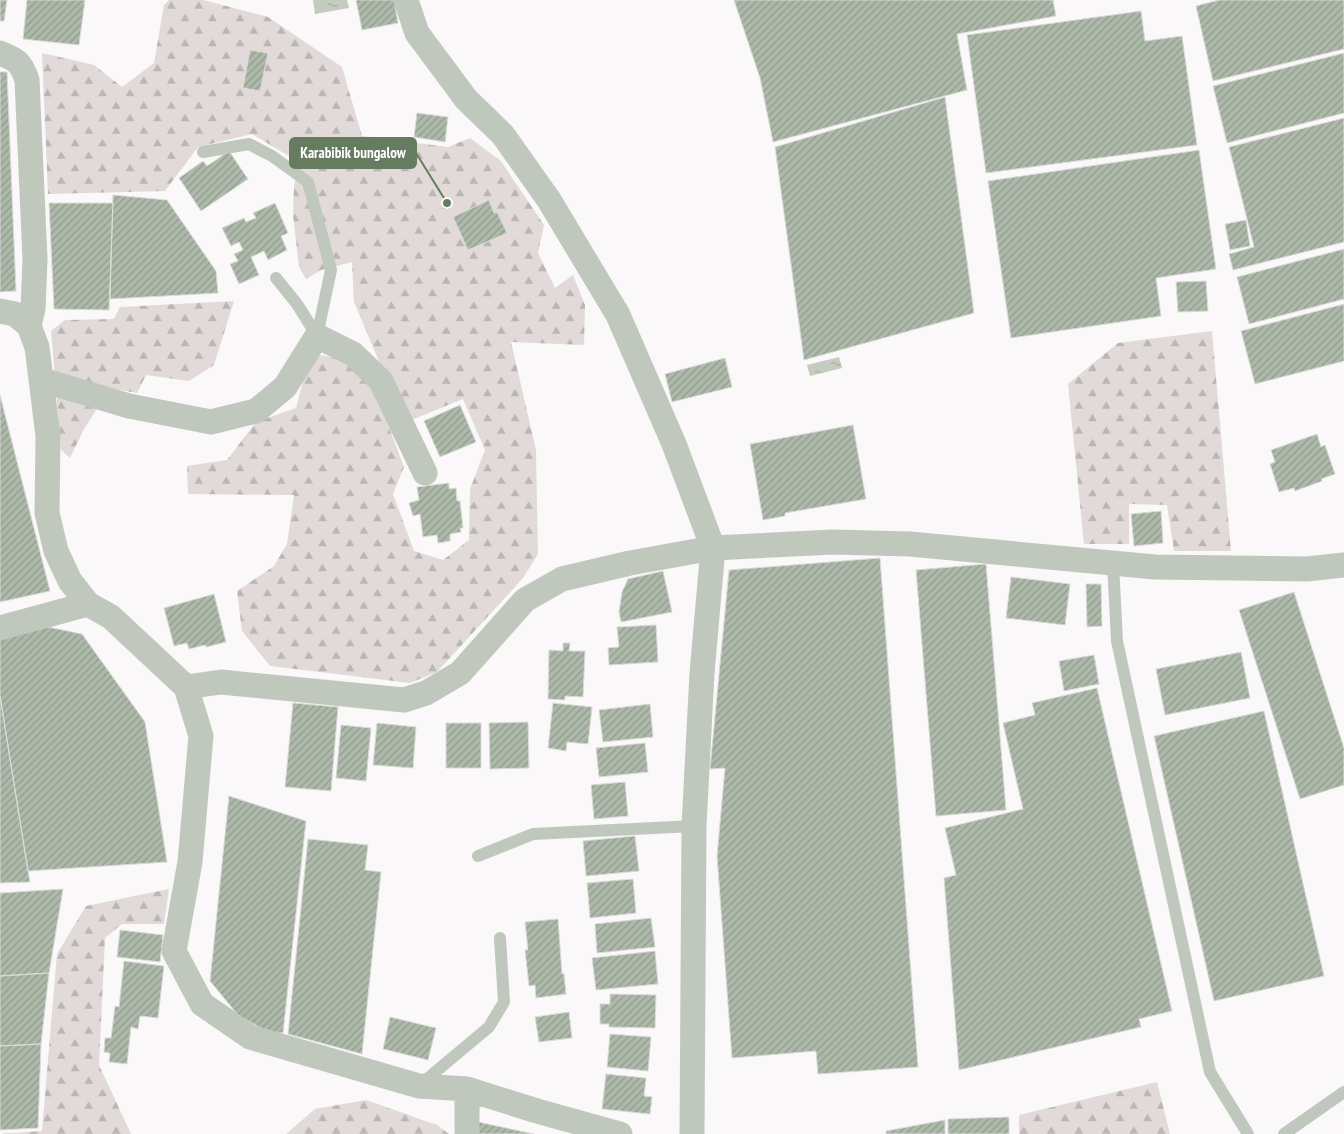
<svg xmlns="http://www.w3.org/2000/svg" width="1344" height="1134" font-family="'PT Sans Narrow',sans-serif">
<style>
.forest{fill:url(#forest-firs)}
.water{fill:url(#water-ripples)}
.building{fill:url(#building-hatch);stroke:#dcdadb}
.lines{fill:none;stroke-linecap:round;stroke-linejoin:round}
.lane{stroke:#c0c8be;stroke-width:12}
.street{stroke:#c0c8be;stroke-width:25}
.leader{fill:none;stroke:#657c60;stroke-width:2}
.callout-dot{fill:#657c60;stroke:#fff;stroke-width:2}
.callout{fill:#657c60;stroke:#657c60;stroke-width:2}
.callout-label{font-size:15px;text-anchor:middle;font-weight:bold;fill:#fff}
</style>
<defs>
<pattern id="forest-firs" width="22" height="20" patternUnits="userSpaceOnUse" patternTransform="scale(1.25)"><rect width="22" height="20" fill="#e1dad9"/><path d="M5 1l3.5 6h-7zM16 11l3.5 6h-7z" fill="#bab6b3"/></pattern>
<pattern id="water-ripples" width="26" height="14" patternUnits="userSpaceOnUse" patternTransform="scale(1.25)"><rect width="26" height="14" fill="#c3ccbe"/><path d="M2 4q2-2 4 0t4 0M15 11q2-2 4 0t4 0" fill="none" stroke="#a2ab9e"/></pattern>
<pattern id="building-hatch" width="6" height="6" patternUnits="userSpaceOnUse" patternTransform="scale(1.25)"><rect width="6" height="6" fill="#adb9a9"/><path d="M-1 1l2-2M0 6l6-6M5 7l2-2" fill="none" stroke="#909b8d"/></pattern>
</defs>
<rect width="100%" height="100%" fill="#faf8f9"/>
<path class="forest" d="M169,0H203L268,17L342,67L362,136L448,147L470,138L501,161L544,225L538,253L555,288L573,275L585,305L584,345L511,342L536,450L538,554L523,578L437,672L410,683L270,666L242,631L237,591L274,566L287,544L294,495L188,494L187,466L227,460L256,422L296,408L306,370L320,355L348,360L374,387L404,467L393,494L414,551L443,560L469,540L470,489L485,450L463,399L409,421L381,366L354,302L352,262L321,270L306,279L299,267L293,215L294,186L299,162L252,134L198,147L165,191L48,194L42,53L94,65L122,87L154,63L164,5Z
M234,301L214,365L189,381L146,375L137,393L110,388L84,429L70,458L61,450L51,331L65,320L114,319L120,307Z
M1212,331L1231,551H1174L1167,505L1129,504V544H1084L1068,384L1118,343Z
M169,889L164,924H122L105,938L99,1065L131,1134H0L42,1131L57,954L86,906Z
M1157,1082L1170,1134H1019V1115Z
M366,1100L437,1125L449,1134H286L315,1109Z"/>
<path class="water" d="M313,0H347L349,8L315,14Z
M839,357L842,368L810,376L807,365Z"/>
<path class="building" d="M0,0H7L4,21H0Z
M27,0H85L79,45L23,39Z
M356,0H394L398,23L362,30Z
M734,0H1053L1056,16L957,34L967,90L773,142L760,78Z
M1219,0H1344V49L1213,81L1196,6Z
M1141,11L1145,41L1182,36L1197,145L986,173L967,35Z
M250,50L268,53L260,91L243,88Z
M1344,53V113L1227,143L1213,86Z
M0,72H7L16,291L0,292Z
M945,97L974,313L804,360L775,147Z
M417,113L448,117L445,142L414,137Z
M1344,118V242L1233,270L1229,254L1254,247L1229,147Z
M1199,150L1216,269L1156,278L1161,316L1011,338L988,181Z
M229,151L248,179L201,211L179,178L203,161L207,166Z
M113,195L167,200L216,271L218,293L110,299Z
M489,200L494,213L497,212L507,233L468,250L453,217Z
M49,203H113L109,310L54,309Z
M275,203L288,233L281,236L287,250L268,260L264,251L251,257L259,275L239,284L230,264L238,261L234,254L243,250L239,242L231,246L222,228L244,218L246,222L256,218L253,213Z
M1246,220L1250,246L1230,250L1225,224Z
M1344,249V299L1249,324L1237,277Z
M1206,281L1208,311L1178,312L1176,282Z
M1344,304V361L1255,384L1241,331Z
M725,358L732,387L672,402L665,374Z
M0,395L50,591L0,602Z
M460,405L476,442L440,457L424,421Z
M853,425L866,499L785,513V516L763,520L750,444Z
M1317,434L1321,447L1325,445L1335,474L1321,479L1322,481L1295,491L1294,488L1279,492L1270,464L1275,462L1271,450Z
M449,483V489L456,488L457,501H460L463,528H460L461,532L450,534V541L438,543L437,535L423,537L420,514L413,516L409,503L419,500L417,487Z
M1161,511L1163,543L1134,546L1131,514Z
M880,558L918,1067L818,1074L816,1051L732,1058L717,856L725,768L710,769L729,570Z
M986,564L1006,810L936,816L916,570Z
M663,571L672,612L621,622L619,612L622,592L628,579Z
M1011,577L1070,584L1065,625L1006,618Z
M1086,584H1101L1102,626L1087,627Z
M1294,592L1344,748V785L1300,799L1239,610Z
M214,594L226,642L206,647L205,645L189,649L187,643L174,646L164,608Z
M656,625L658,662L609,665L608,648L619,647L617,627Z
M48,627L82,634L145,722L167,862L28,871L0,696V639Z
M563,643H570L569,651H585L583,697L565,696V700L548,699L549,650L563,651Z
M1241,652L1250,698L1165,715L1156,669Z
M1094,655L1099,684L1064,691L1059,661Z
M1097,688L1172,1011L1139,1019L1141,1027L959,1070L944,878L956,875L945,828L1023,809L1003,723L1035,715L1032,703Z
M0,696L28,871L30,882L0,883Z
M293,703L338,707L331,791L285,787Z
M553,703L592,707L588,744L567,742L566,751L548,748Z
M650,704L653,737L603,742L599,710Z
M1264,711L1324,976L1214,1001L1154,736Z
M528,722L529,768L490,769L489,723Z
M377,723L416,727L413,768L373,765Z
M446,723H481V768H446Z
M341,725L371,728L366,781L336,778Z
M645,743L648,772L599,777L596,748Z
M625,782L628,816L594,819L591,785Z
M229,796L306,821L283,1033L266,1031L238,1015L210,981Z
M635,836L639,871L586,876L583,841Z
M308,839L368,845L365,870L381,872L362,1054L288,1034Z
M633,879L636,913L590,918L587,883Z
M63,889L49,973L0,976V893Z
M651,918L655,947L597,953L595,924Z
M558,919L562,974H564L566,994L536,998L535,985L529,986L525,950H528L525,922Z
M120,930L163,935L160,962L117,957Z
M655,951L658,984L596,990L592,958Z
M124,961L164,966L158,1018L140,1016L138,1029L131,1027L127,1064L109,1062L110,1053L104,1052L105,1038H111L115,1006L119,1007Z
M49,973L41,1044L0,1046V976Z
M610,994L656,995L655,1028L609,1027V1024H600V1004H610Z
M569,1012L572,1038L539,1042L535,1017Z
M390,1017L436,1028L428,1060L383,1049Z
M610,1034L651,1037L648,1071L607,1067Z
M41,1044L38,1128L0,1130V1046Z
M606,1074L646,1078L644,1096L652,1097L650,1114L602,1109Z
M1009,1117V1134H948V1119Z
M945,1120V1134H886V1131Z
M478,1122L534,1134H478Z"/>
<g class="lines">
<path class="lane" d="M203,152L249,144L272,156L308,182L331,270L317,336
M276,278L297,304L317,336
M1113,563L1117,641L1210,1072L1248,1134
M478,856L533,834L694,826
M421,1084L489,1027L504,1002L500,938
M1284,1134L1344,1092"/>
<path class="street" d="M406,0L417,33L466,99L503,135L549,200L618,315L674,444L713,548L702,673L694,826L692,1134
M0,53C17,60 21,62 27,80L35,259L33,309L29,326
M0,311L15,314L29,326L37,347L48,436L47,513L56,551L70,581L88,604
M42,380L129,406L211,422L256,411L285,387L317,336L353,354L381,381L425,473
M0,628L88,604L111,617L186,687L221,682L404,700L426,693L460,673L525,600L562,579L630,563L713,548L833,542L910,544L1155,567L1307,569L1344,565
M186,687L201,736L190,862L174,951L202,1004L250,1037L419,1086L467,1089L537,1111L620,1134
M467,1089V1134"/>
</g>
<path class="leader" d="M447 203L416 153"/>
<circle class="callout-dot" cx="447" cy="203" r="5"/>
<rect class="callout" x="290" y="138" width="126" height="30" rx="5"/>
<g class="callout-label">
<text x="353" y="158">Karabibik bungalow</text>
</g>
</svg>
